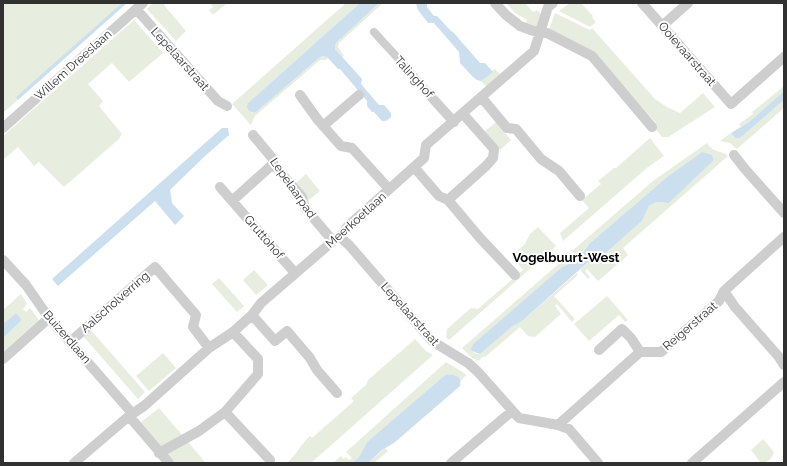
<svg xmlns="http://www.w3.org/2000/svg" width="787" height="466" font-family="Raleway,sans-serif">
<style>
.green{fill:#e7eedf}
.water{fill:#cbdfee}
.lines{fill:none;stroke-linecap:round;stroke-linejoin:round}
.pedestrian{stroke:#cecece;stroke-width:8}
.minor{stroke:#cecece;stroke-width:10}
.labels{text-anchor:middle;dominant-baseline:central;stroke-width:4;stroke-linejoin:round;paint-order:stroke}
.street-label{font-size:12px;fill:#313131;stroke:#fff}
.neighbourhood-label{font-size:13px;font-weight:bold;fill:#000;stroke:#fff}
</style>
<rect width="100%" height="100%" fill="#fff"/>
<path class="green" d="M3,3H126L3,113Z
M153,3H165L164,5L186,31L176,41L147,9Z
M210,3H227L213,15L209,10L213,7Z
M346,3H360L248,103L251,112L255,113L319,58L323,56L328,58L326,60H320L255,116L251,125L232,104Z
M379,3H383L339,43L338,47L344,56L342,57L335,49V45L337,42Z
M506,3H525L533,12L537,10L541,14L539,27L535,29L525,25L527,20L515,13Z
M570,3H581L593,16L592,17L596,22L590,27L559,11Z
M555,13L590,30L592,28L655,99L667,107L680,113L703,93L715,107L668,137H662L653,126L656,123L595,54L549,30Z
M134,20L163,53L129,82L112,63L88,84L103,101L99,106L122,134L119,139L64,187L39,162L34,166L18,147L3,160V136Z
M495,69L501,75L487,87L481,81Z
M784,86V91L749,122L741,127L739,124L753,114L752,112Z
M784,100V108L737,149L730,143L720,141L731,133L735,138H740Z
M496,122L511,140L500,150L484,132Z
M650,138L664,156L648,167L563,241L560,233L589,208L582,200L601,184L598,181L614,168H616Z
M707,143C714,154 722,150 728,156L623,248L628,255L598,281L587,269L585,271L590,277L588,279L580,270L587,263L600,258L642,221L649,206L656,202L669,203L714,160L702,152L667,177L589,244C578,257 578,260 562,267L473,344L472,347V351L477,354H480L513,326L522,321L577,273L578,275L554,296L575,319L572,322L557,304L555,306L561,314L535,337L528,336L520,327L485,357L484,356L478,361L471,357L462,348L563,260L565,262L575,254L572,251L653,181Z
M306,174L320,191L309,200L295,184Z
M538,227L556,246L449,340L446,337L447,329L471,308L478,309L523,270L512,256L524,245L530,234Z
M254,270L268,285L256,295L243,280Z
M219,278L244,306L237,312L212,284Z
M21,294L27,304L23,309L26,312L30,308L39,320L3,352V338L22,320L16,313L3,324V310Z
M607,296L628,320L625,322L619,315L589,341L574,324Z
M90,329L145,392L138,399L83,336Z
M415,339L426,351L433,355L311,463H287C296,455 301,444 310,436L312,438L354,401L351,398L366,385L368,380Z
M163,353L176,368L149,391L136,376Z
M446,362L464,373L466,375L460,382L455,375H445L367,442L359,457L352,463H333L341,456L343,459L346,457L349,460L352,458L346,452Z
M159,408L206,463H175L141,422Z
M763,439L774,452C772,459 768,463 761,463L751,450Z
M385,448L388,451L374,463H368Z"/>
<path class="water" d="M122,3H127L18,100L16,97Z
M360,3H379L337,42L335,45V49L362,79L361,84L379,105H384L391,113V117L386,121H382L374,112H372L367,106V101L340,69H338L328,58L323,56L319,58L255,113L249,111L247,107L248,103Z
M416,3H427V7L434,16H437L451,31L453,32L480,63H485L493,72L481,81L477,80L473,77L460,63L459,52L434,23H428L418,10Z
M784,91V100L740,138H735L731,133L749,122Z
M222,128H228L229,135L205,156L170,190L172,203L184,216L175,225L155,201L58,286L52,279Z
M702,152L712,155L714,160L669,203L656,202L649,206L642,221L600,258L587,263L522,321L513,326L480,354L472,351L471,349L473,344L562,267L575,261L584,251L589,244L667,177Z
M16,313L22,320L3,338V324Z
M445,375C454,374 462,375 460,386L394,443L382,450L368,463H352L359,457L367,442Z"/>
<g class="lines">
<path class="pedestrian" d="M374,32C391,51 409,69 425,90"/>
<path class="minor" d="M495,3L506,15L520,26L539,33H547L592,56L652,127
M642,3L731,104L784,57
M136,9L218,101L227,106
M662,26L688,3
M425,90L454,122
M300,95L318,120L341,146L352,148L389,189
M482,98L507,128L516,129L541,159L559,171L580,196
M323,126L359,95
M3,128L143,3
M253,135L273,159V164L302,197L305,208L333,241
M734,155L745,169L784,213
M414,167L439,196L448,200L480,238L515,275
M220,187L295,273
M448,200L486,166L493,158L494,149L463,114
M232,201L273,164
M340,237L349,245L432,341L468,363L478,372L519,418L558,425L569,429L598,463
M3,260L26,285L49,318L132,413
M724,291L784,237
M252,315L275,341L287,331L310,358L317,370L337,393
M70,342L155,267L196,315L193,327L209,348
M599,350L622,329L631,338L640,352
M3,359L49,318
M225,412L270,460
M129,416L169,463
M558,425L640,352H661L719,301L724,291L735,307L779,357L784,365
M159,453L199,431L225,412L258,374V359L233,332
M74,463L129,416L144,406L209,348L233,332L252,315L261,303L333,241L340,237L348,226L424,158L426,145L534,51L548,7L553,3
M451,463L512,411
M692,463L784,382"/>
</g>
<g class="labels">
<g class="street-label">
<text transform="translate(687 54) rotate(49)">Ooievaarstraat</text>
<text transform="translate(180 59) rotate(48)">Lepelaarstraat</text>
<text transform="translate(73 65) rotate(-42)">Willem Dreeslaan</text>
<text transform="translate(414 77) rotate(48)">Talinghof</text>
<text transform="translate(293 188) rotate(55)">Lepelaarpad</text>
<text transform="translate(356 220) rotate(-42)">Meerkoetlaan</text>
<text transform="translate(264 237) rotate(49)">Gruttohof</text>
<text transform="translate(115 302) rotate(-41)">Aalscholverring</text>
<text transform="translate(410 314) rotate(48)">Lepelaarstraat</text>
<text transform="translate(690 326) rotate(-41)">Reigerstraat</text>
<text transform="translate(67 337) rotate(49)">Buizerdlaan</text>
</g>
<g class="neighbourhood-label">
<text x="566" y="257">Vogelbuurt-West</text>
</g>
</g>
<rect width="787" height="466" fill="none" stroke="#313131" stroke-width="8"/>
</svg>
